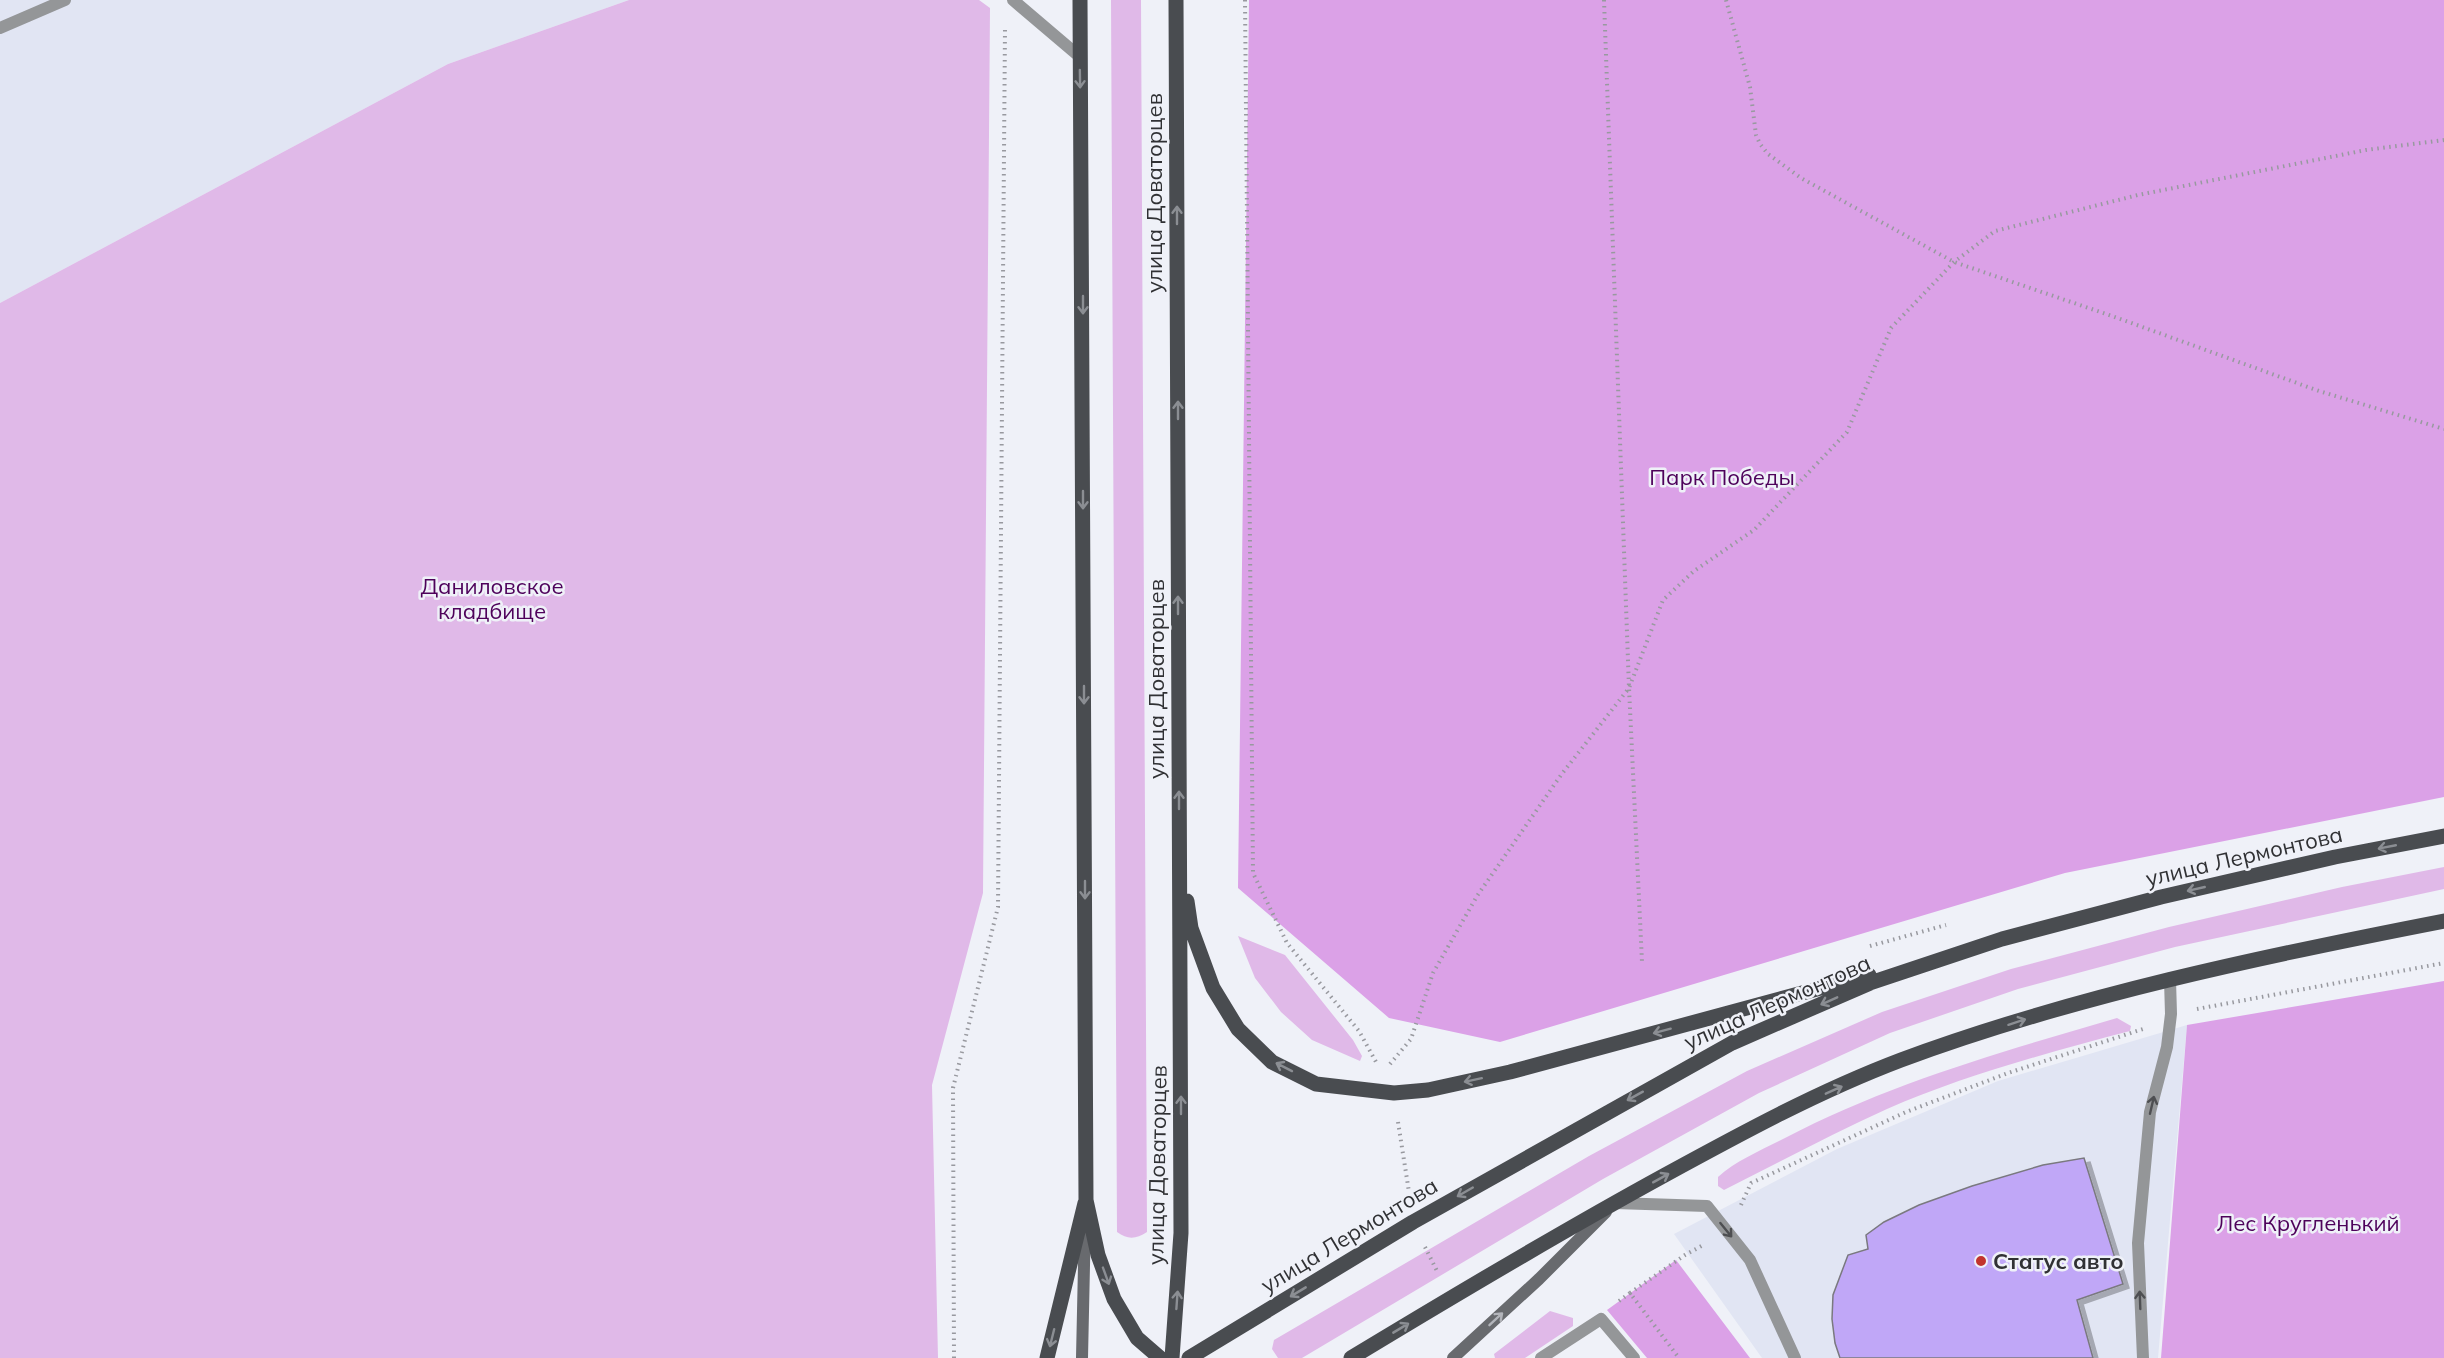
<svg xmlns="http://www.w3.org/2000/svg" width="2444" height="1358" font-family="Mulish,sans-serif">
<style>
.built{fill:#e1e5f3}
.green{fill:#e0b9e8}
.forest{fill:#dba1e7}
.building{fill:#c0a7f7;stroke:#7a797f;stroke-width:1.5;filter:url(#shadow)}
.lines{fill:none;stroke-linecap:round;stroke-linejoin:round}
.path{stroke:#98999f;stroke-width:4;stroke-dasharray:1.5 4.5;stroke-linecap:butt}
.lane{stroke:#949698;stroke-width:12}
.secondary{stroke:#686a6e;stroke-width:12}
.primary{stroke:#494c50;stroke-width:15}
.oneway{stroke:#8b8e93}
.oneway2{stroke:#4e4f52}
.oneway3{stroke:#b2b4ba}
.poi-dot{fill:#c2342e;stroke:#eff1f8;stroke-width:2}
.labels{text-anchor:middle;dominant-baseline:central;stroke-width:5;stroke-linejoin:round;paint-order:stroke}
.street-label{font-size:22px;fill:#303134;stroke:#eff1f8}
.park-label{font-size:22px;fill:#4e025b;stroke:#eff1f8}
.poi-label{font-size:22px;font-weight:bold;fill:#303134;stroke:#eff1f8;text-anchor:start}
</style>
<defs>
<filter id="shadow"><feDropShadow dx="6" dy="4" stdDeviation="0" flood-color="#0004"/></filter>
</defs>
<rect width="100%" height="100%" fill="#eff1f8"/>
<path class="built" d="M0,0H629L448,64L0,303Z
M2187,1025L2158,1358H1762L1674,1234L1837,1149L1998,1081Z"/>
<path class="green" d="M629,0H979L990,8L983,893L932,1085L938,1358H0V303L448,64Z
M1111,0H1141L1147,1232C1136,1239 1128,1240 1117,1232Z
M2444,867V889L2175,947L2018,989L1890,1033L1759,1093L1603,1179L1302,1358H1278L1272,1349L1274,1340L1589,1156L1747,1071L1882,1012L2011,969L2169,927L2342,887Z
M1238,936L1285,955L1353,1040L1362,1056L1360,1061L1312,1040L1281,1012L1255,978Z
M2117,1018L2131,1026L2130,1031C2050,1052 1962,1076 1887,1109C1832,1134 1778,1163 1724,1190L1718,1186V1177C1737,1160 1762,1150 1785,1138C1890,1083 2004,1051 2117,1018Z
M1550,1311L1573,1318V1326L1525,1358H1495L1494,1354Z"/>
<path class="forest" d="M1249,0H2444V797L2065,873L1500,1042L1389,1018L1238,888Z
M2444,981V1358H2161L2187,1025Z
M1676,1260L1750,1358H1647L1607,1310Z"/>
<path class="building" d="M2084,1158L2123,1284L2077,1300L2093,1358H1840L1835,1343L1832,1319L1833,1295L1848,1255L1868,1249L1866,1235L1884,1222L1919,1205L1972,1186L2043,1165Z"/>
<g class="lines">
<path class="path" d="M1245,0L1253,873L1287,943L1359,1031L1376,1062
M1604,0L1629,688L1642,962
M1726,0L1750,87L1756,135L1760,144L1768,154L1801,178L1954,262L2112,316L2319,391L2444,429
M1870,946L1946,925
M2197,1009L2444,963
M1390,1064L1411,1039L1433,973L1477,896L1561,775L1629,688L1663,600L1694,571L1754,530L1847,432L1891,328L1954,262L1995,231L2138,195L2366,150L2444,140
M1398,1122L1409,1192
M1741,1205L1751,1183L1906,1112L2008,1073L2143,1029
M1425,1247L1438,1273
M1630,1293L1685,1255L1705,1244
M1619,1301L1630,1293L1679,1358
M954,1358L953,1088L998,907L1005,28"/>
<path class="lane" d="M1013,0L1080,57
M0,28L65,0
M1615,1203L1707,1206L1750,1260L1795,1358
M1541,1358L1601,1319L1634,1358
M2143,1358L2138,1243L2150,1112L2167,1047L2171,1014L2170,980"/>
<path class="secondary" d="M1082,1358L1085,1219
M1453,1358L1539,1279L1606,1212"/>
<path class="primary" d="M1080,0L1086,1200L1098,1255L1114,1299L1137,1338L1160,1358
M1187,901L1191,928L1213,988L1238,1029L1272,1062L1316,1084L1394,1093L1428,1090L1510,1072L1869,975
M1047,1358L1085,1203
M1172,1358L1181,1233L1176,0
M1189,1358L1413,1222L1732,1043L1870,983L2002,939L2161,897L2335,857L2444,836
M1351,1358C1455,1295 1559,1233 1665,1175C1742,1133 1819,1091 1901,1060C2073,996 2264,956 2444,921"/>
</g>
<defs><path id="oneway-shaft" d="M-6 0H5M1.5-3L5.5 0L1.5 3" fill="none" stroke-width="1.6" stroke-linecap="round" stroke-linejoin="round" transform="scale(1.5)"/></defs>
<g class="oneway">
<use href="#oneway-shaft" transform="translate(1080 79) rotate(89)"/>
<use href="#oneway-shaft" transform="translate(1177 215) rotate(-90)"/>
<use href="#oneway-shaft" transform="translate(1083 305) rotate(90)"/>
<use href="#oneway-shaft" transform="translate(1178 410) rotate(-90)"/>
<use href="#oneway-shaft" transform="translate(1083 500) rotate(90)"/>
<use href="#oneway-shaft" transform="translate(1178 605) rotate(-90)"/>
<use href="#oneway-shaft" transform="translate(1084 695) rotate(90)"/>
<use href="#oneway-shaft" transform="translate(1179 800) rotate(-90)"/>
<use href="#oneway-shaft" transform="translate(2387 847) rotate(169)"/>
<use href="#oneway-shaft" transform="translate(2196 889) rotate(167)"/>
<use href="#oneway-shaft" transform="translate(1085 890) rotate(90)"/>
<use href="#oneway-shaft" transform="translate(1829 1001) rotate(156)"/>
<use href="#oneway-shaft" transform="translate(2017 1022) rotate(-18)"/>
<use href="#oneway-shaft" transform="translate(1662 1031) rotate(165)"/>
<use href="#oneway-shaft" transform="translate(1284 1067) rotate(-153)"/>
<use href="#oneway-shaft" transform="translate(1473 1080) rotate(168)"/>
<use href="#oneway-shaft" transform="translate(1834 1090) rotate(-24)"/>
<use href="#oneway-shaft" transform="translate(1635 1096) rotate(151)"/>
<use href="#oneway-shaft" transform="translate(1181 1105) rotate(-90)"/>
<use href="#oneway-shaft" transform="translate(1661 1178) rotate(-29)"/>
<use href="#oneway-shaft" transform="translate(1465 1192) rotate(150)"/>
<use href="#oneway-shaft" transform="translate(1106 1276) rotate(70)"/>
<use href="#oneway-shaft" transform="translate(1298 1292) rotate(149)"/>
<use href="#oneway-shaft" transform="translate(1177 1300) rotate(-86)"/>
<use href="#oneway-shaft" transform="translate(1401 1328) rotate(-31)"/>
<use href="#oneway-shaft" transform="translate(1052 1338) rotate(104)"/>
</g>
<g class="oneway2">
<use href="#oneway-shaft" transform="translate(2152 1105) rotate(-77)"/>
<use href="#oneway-shaft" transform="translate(1726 1230) rotate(51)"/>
<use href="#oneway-shaft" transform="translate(2140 1300) rotate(-92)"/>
</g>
<use class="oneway3" href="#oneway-shaft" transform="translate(1496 1319) rotate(-43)"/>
<circle class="poi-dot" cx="1981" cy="1261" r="6"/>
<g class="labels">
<g class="street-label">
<text transform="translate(1154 193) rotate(-90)">улица Доваторцев</text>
<text transform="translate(1156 679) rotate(-90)">улица Доваторцев</text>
<text transform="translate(2244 856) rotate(-13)">улица Лермонтова</text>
<text transform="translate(1777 1002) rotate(-24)">улица Лермонтова</text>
<text transform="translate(1157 1165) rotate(-89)">улица Доваторцев</text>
<text transform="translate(1349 1235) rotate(-31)">улица Лермонтова</text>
</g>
<g class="park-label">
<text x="1722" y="477">Парк Победы</text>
<text x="492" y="586">Даниловское<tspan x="492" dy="25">кладбище</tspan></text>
<text x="2308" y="1223">Лес Кругленький</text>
</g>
<g class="poi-label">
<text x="1993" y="1261">Статус авто</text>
</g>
</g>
</svg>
